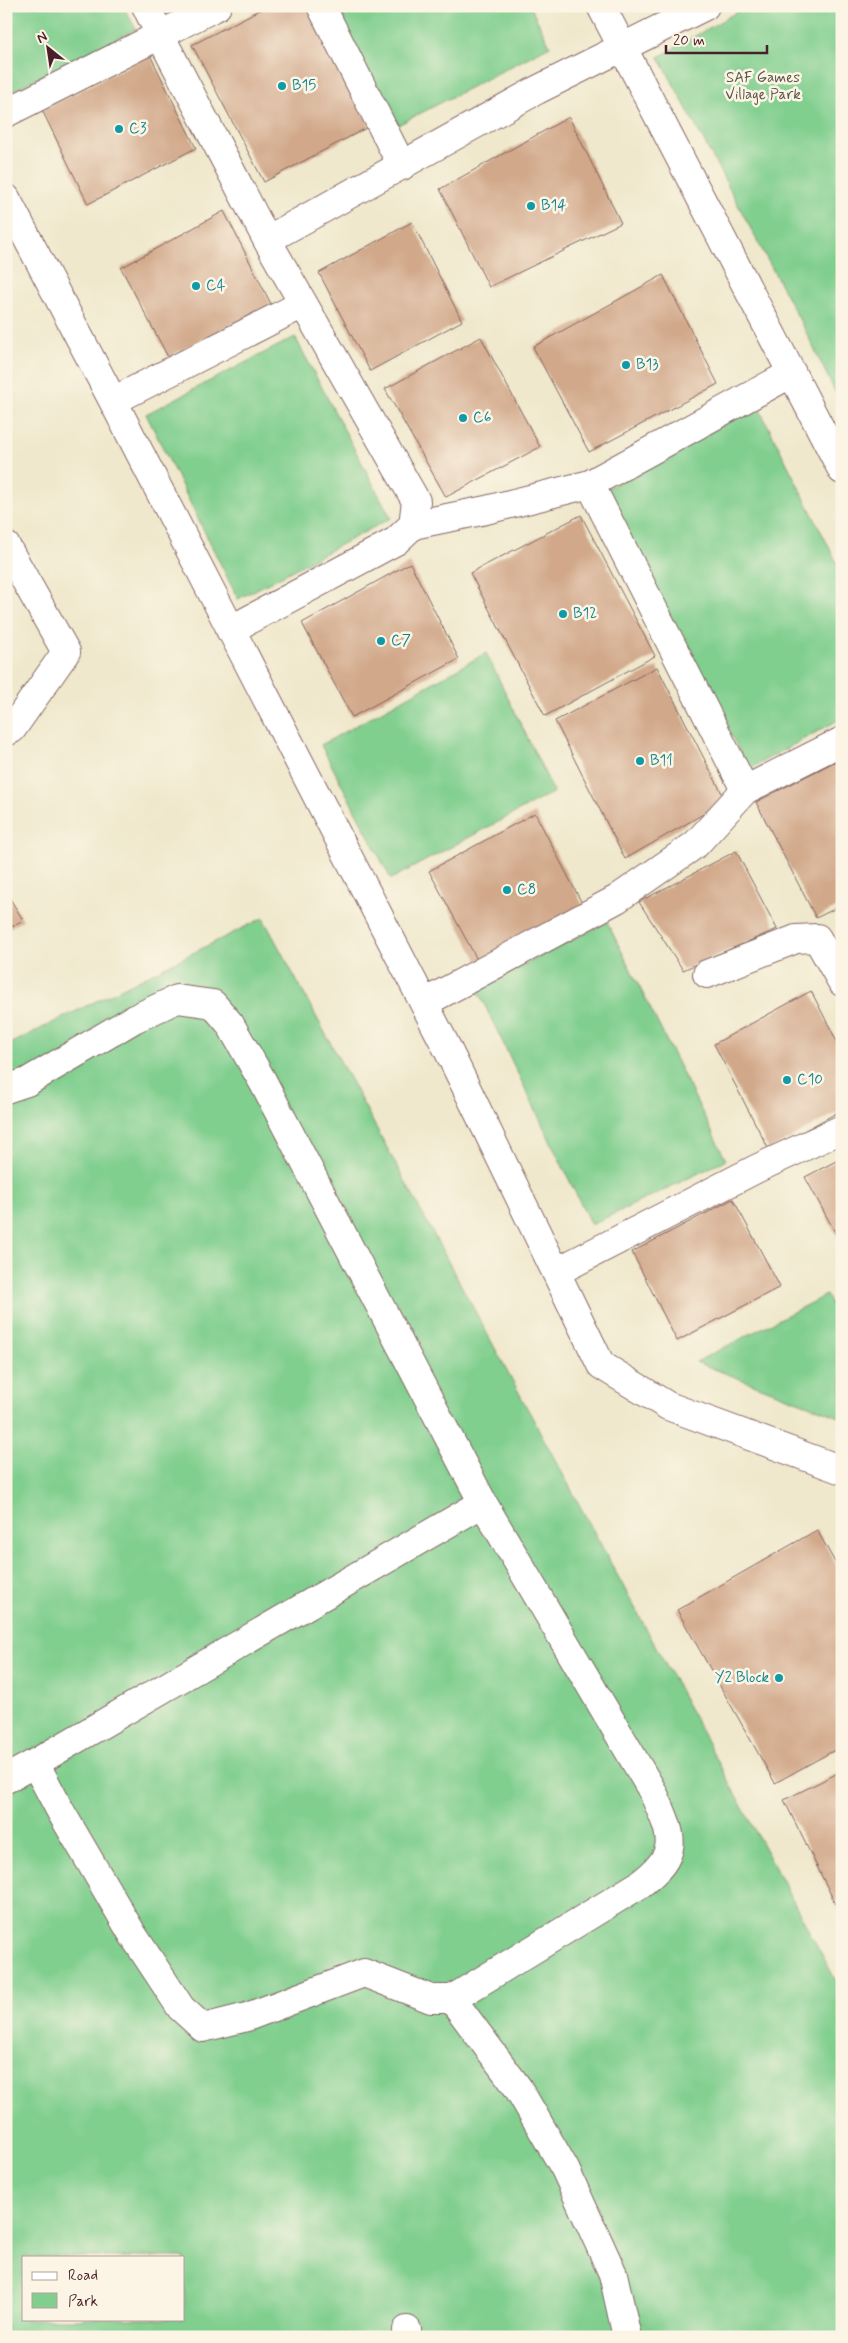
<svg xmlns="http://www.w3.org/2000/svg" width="848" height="2343" font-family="Mynerve,sans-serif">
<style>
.green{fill:#81cf8f;stroke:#66775d;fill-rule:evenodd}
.building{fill:#d1a88a}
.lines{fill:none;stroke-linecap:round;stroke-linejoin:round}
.minor-casing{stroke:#846563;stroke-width:30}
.minor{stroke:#fff;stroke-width:28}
.culture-dot{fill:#0f9aa8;stroke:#fcf5e5;stroke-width:2}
.labels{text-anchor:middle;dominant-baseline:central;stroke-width:5;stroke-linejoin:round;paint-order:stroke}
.park-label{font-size:15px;fill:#5a5449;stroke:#fcf5e5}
.culture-label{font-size:15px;fill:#0d838f;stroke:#fcf5e5;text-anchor:start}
</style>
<rect width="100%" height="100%" fill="#fcf5e5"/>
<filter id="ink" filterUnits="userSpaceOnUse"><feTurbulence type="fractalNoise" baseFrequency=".02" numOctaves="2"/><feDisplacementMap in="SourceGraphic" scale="10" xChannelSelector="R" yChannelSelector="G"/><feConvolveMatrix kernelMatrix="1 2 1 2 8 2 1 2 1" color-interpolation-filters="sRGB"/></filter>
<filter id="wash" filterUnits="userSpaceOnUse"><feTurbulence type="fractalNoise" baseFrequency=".0096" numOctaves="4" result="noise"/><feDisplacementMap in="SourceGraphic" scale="20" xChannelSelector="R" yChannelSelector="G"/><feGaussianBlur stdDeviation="1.12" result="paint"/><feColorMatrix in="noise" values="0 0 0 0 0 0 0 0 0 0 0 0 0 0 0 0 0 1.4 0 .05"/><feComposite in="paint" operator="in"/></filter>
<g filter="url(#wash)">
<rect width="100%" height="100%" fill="#efe8cc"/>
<path class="green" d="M6,6H123L136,29L6,94Z
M336,6H530L550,46L396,126Z
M747,6H842V406L805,330L659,57Z
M295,337L391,518L238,599L146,414Z
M757,404L842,573V718L749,769L603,491Z
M486,653L554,792L391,879L321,745Z
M263,918L842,1992V2337H6V1046ZM24,2257H184V2319H24Z
M607,922L726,1160L591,1225L477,989Z
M826,1295L842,1324V1418L696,1362Z"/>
<g id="blocks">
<path class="building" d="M267,6H310L370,126L264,182L192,45Z
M150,55L196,148L88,204L42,110Z
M569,117L621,223L489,287L440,189Z
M224,211L271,304L168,357L121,268Z
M412,222L462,321L370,371L319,273Z
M663,275L718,384L589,452L533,347Z
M481,337L540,447L446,497L385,389Z
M581,515L655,656L545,716L470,573Z
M410,563L459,659L352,717L302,623Z
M657,667L726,801L625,859L555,721Z
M842,758V905L816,918L756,802Z
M535,813L585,909L480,965L429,871Z
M736,851L777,929L683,970L639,902Z
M6,892L23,920L6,930Z
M811,991L842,1051V1110L769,1150L714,1044Z
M842,1158V1245L805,1177Z
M733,1199L780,1287L677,1341L632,1252Z
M817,1530L842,1575V1746L775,1783L677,1610Z
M842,1771V1917L784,1800Z"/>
</g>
</g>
<g filter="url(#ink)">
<use href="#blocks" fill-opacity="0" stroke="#846563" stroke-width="1"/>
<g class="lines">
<g class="minor-casing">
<path id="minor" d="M217,6L160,35L267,240
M321,6L402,166
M601,6L842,470
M6,113L160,35L146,6
M6,198L113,401L447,1048L601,1365L668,1406L842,1470
M792,373L590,484L745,790L842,741
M113,401L303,304
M413,525L486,510L590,484
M6,546L66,652L12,729L6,732
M230,630L396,541L413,525L416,501L267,240L537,90L705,6
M707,974L796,939L817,938L842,982
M424,1003L617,899L696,844L745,790
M6,1089L27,1082L134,1019L177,999L213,1004L230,1024L263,1082L483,1503L653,1792C673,1837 682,1853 639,1885L452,1999H431L364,1973L247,2017L203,2028L181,2008L133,1935L61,1812L35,1763L6,1779
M556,1272L756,1169L842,1129
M35,1763L483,1503
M452,1999L518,2088L565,2169L613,2274L627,2337
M407,2330V2337"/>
</g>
<use href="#minor" class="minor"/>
</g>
</g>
<g class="culture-dot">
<circle cx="282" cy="86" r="5"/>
<circle cx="119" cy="129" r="5"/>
<circle cx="531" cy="206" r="5"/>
<circle cx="196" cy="286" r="5"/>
<circle cx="626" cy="365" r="5"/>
<circle cx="463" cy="418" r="5"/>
<circle cx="563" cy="614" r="5"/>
<circle cx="381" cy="641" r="5"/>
<circle cx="640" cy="761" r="5"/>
<circle cx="507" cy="890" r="5"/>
<circle cx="787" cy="1080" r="5"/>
<circle cx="779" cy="1678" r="5"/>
</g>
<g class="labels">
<g class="park-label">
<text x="763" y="78">SAF Games<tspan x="763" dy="17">Village Park</tspan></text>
</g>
<g class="culture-label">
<text x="292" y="86">B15</text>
<text x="129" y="129">C3</text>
<text x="541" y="206">B14</text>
<text x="206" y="286">C4</text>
<text x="636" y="365">B13</text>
<text x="473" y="418">C6</text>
<text x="573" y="614">B12</text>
<text x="391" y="641">C7</text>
<text x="650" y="761">B11</text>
<text x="517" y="890">C8</text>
<text x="797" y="1080">C10</text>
<text x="769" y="1678" text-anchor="end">Y2 Block</text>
</g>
</g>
<rect width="848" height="2343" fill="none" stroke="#fcf5e5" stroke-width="25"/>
<rect x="22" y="2256" width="162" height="65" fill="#fcf5e5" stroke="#b59f9b"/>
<rect x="32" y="2272" width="25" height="8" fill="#ffffff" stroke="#b59f9b"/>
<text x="68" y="2280" font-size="15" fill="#4a1f2b">Road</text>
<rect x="32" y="2293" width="25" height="15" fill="#81cf8f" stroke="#b59f9b"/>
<text x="68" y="2306" font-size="15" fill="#4a1f2b">Park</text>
<g transform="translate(48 48) rotate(330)" stroke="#fcf5e5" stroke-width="4" paint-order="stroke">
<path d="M0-4L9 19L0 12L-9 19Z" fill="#4a1f2b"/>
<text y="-8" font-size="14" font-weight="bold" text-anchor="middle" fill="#4a1f2b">N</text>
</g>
<path d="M666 45v8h101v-8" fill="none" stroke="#4a1f2b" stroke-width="2.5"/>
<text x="673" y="45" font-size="15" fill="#4a1f2b" stroke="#fcf5e5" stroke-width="4" paint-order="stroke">20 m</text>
</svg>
